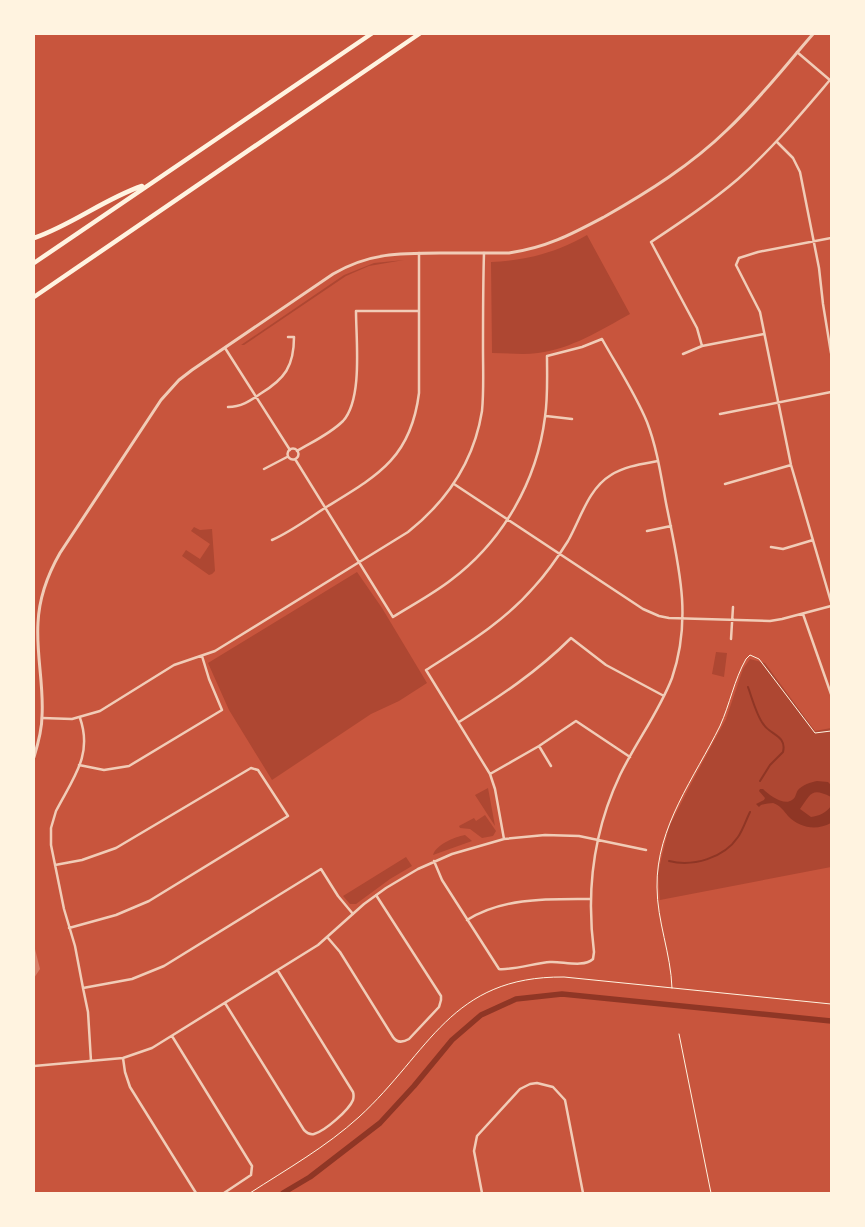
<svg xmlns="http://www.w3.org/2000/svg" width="865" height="1227" font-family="Signika,sans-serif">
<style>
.green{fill:#ae4732}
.water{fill:#8f3625}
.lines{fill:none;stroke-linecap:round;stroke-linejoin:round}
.stream{stroke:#8f3625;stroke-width:2}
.canal{stroke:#8f3625;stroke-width:5.5}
.building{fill:#d67c66}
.path{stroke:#fff3e0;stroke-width:1}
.minor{stroke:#f1ccb7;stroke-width:2.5}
.tertiary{stroke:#f1ccb7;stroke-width:3}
.motorway{stroke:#fff3e0;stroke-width:4.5}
</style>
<rect width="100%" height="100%" fill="#c8553d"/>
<path class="green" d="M587,235L630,314C601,330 571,349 538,353C523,355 507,353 492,353L491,262C528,260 555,253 587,235Z
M404,260L369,266L346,276L244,345H241L344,275L374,263Z
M194,527L200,530L212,529L215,571L212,574L209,575L182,556L186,550L200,559L210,544L191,531Z
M357,572L382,608L427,683L399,701L371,714L272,780L229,710L208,663Z
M716,652L727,653L724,677L712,674Z
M750,659L765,663L815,731L831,728V867L660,900L658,873L669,827L692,782L726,719L743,669Z
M488,788L495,826L475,795Z
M485,815L496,831L493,836L482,838L470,829L460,828L459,826L474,818L476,821Z
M465,835L472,841L433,855C436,845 454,837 465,835Z
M406,857L412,866L390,879L356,904H350L343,896Z"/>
<path class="water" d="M817,781L828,782L831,785V797C811,787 811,794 800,809L811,817C819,816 826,813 831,806V823C816,831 800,828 788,816C784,811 780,805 773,803C770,803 765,804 761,805L759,807L756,804L764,800L765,798L759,791L760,789H763C769,795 784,806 792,800C796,798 796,792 798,790C802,785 811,782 817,781Z"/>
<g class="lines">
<path class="stream" d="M748,687C752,698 757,717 764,725C771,735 787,736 783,752L770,765L760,781
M669,861C693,867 724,858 738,837C743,830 746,820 750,812"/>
<path class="canal" d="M283,1193L310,1177L380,1123L414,1086L452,1040L481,1015L516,999L562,994L831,1021"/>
</g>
<path class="building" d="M34,945L40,969L34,978Z"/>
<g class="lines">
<path class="path" d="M672,988C671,954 657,921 657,887C656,827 695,777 720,726C730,704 734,680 746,659L750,655L759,659L815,733L831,731
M679,1034L711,1193
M250,1193C287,1169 326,1147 359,1117C430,1052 450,976 564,977L831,1004"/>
<path class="minor" d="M797,52L831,81
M777,142L793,158L800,172L819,268L823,304L831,353
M831,238L758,252L739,258L736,265L760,312L791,465L831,602
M702,346L697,328L651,242C681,222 711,202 738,179C772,149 801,114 830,80
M225,348L290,450
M683,354L702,346L764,334
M228,407C241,407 250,401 260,394C285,379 294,366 294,337H288
M720,414L831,392
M546,416L572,419
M287.5 454a5.5 5.5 0 1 1 11 0a5.5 5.5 0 1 1-11 0Z
M297,451C312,442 330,434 343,421C363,399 356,340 356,311H419
M295,459L393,617C412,605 433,594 451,580C503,541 537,481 545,417C548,397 547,376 547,356L582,347L602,339C617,366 635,393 647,422C657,448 661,476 666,503C678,563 693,617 672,678C659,712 636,742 620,775C594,830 586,891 594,952L593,959C583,968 562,961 550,962C537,963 507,971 499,969L442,880L434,861
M264,469L287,457
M454,484L643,609L659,616L669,618L770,621L782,619L831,606
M725,484L791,465
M647,531L671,526
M272,540C292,531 309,518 328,506C379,475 411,457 419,393V253
M771,547L783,549L813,540
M803,614L831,694
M731,639L733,607
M42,718L72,719L100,711L174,665L215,651L408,532C447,501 474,461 482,411C484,391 483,370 483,349C483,317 483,285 484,253
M80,718C93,755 73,778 56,811L51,828V845L64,909L75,946L83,988L88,1012L91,1061
M459,722C499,697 537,672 571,638L606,665L664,696
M539,746L551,766
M79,765L104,770L129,766L222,710L209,679L202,656
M490,774L539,746L576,721L630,757
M504,839L495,789L490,774L426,670C465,645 504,622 534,587C547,573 558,557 568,541C581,518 588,489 611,475C625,466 642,464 658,461
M55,865L82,860L116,848L251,768L258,770L288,816L149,901L116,915L69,928
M467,920C504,897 549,899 591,899
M328,938L340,952L393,1037C397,1043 402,1043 409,1039L439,1007L441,1000V996L376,895
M83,988L132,979L164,966L321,869L338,896L353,914
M225,1003L304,1130C307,1133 310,1135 314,1134C325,1131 349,1110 353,1100C354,1096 354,1095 353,1092L278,971
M172,1036L252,1166L251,1175L224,1193
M123,1058L125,1072L130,1087L196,1193
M34,1066L123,1058L152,1048L318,945L364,904L386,888L418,869L452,854L504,839L545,835L579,836L646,850
M482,1193L474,1151L477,1136L520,1089L530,1084L537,1083L553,1087L565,1100L583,1193"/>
<path class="tertiary" d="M34,757C38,744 42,730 42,716C44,685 36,654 38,623C39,598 48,574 60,553L161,400L179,380L192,370L333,274C369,253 399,253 440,253C463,253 486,253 509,253C546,248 572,234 604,217C648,192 691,165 727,130C759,100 785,66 813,34"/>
<path class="motorway" d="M34,238C72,225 104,199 142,186
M34,263L371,34
M34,297L419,34"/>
</g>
<rect width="865" height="1227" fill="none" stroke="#fff3e0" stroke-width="70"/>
</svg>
